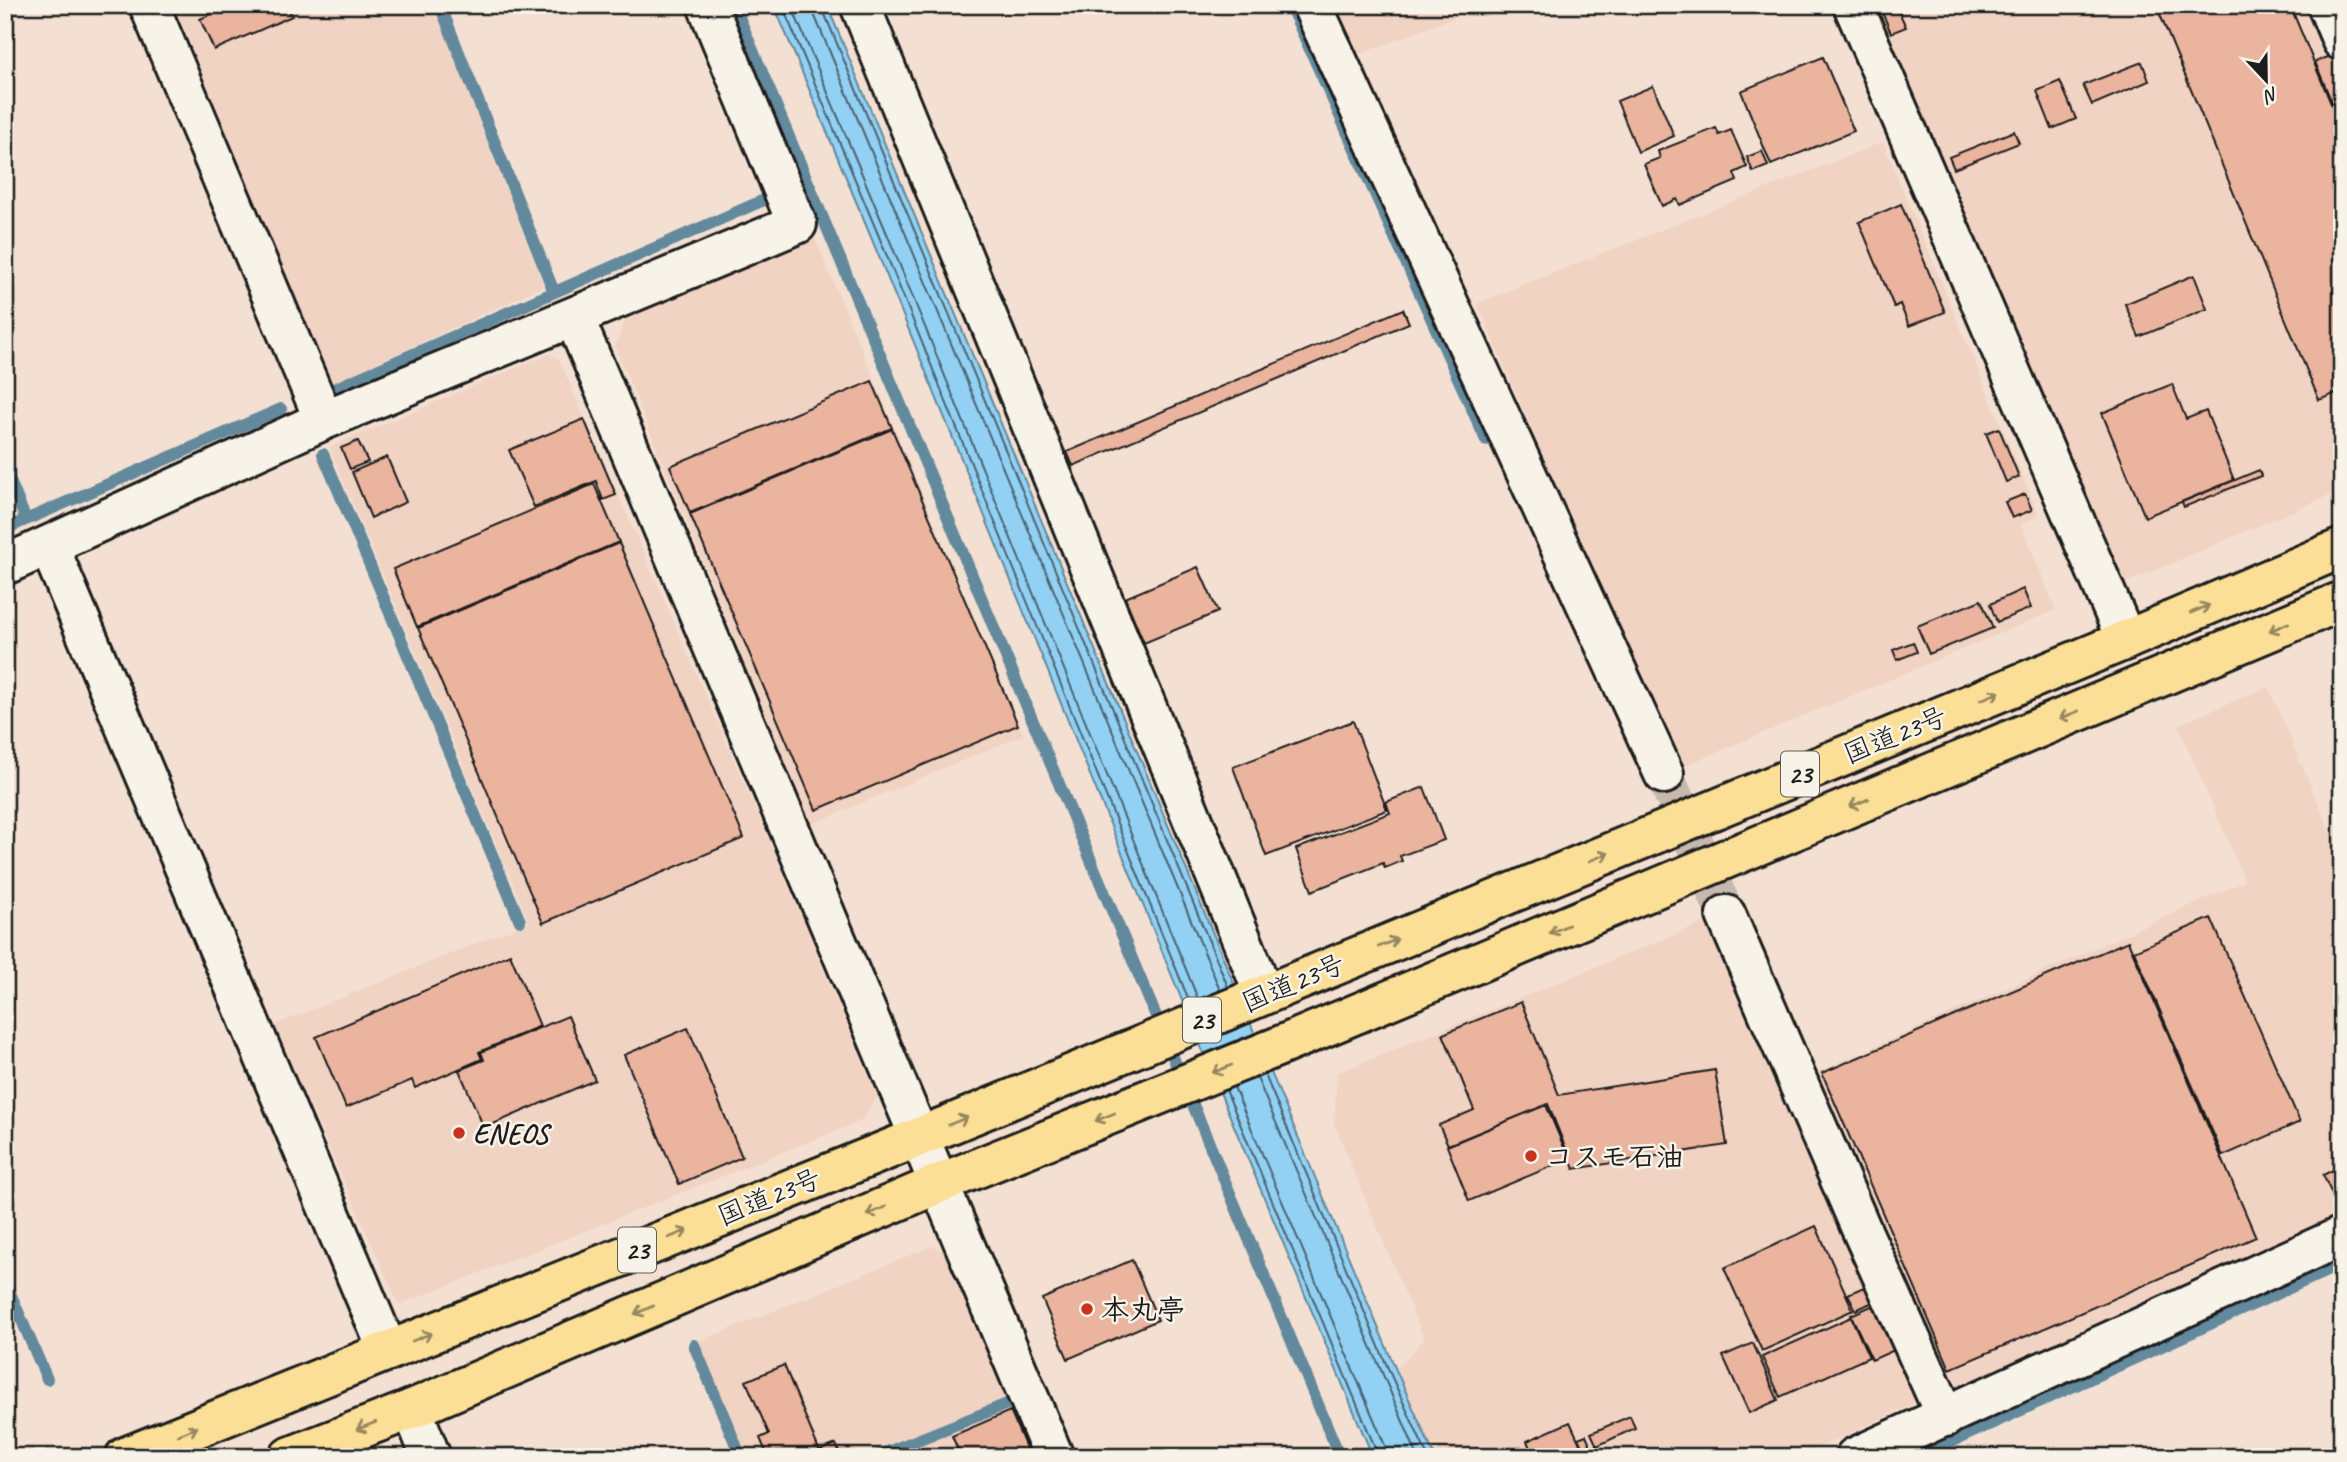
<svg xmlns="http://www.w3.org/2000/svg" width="2347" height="1462" font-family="Caveat,'Klee One',sans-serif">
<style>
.built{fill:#f1d3c3}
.water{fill:#92d1f3;stroke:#63899d;stroke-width:2}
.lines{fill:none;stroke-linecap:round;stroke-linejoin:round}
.shore{stroke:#4b6472;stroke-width:2}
.stream{stroke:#63899d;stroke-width:12}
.building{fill:#ebb49f;stroke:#1c1c1c;stroke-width:2}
.minor-tunnel{stroke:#c8b9ae;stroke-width:38;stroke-dasharray:38 19;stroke-linecap:butt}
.minor-casing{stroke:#1c1c1c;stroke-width:44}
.highway-casing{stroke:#1c1c1c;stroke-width:44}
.minor{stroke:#f7f3e8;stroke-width:38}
.highway{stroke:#fbdf96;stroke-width:38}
.oneway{stroke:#97875f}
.poi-dot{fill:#c8321e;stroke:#f7f3e8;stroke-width:2.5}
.labels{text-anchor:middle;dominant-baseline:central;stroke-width:5;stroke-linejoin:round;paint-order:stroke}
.shield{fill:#f7f3e8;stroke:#5e5c59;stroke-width:2}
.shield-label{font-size:26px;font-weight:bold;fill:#1c1c1c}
.street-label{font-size:28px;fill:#1c1c1c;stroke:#f7f3e8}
.poi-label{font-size:28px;font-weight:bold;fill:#1c1c1c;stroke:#f7f3e8;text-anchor:start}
</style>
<rect width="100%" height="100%" fill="#f3e0d2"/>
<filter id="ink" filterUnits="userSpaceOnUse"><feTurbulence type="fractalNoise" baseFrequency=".0143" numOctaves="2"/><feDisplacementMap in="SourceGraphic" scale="14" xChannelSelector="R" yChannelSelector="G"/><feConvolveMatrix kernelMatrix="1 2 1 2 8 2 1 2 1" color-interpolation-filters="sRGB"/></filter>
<g filter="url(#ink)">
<path class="built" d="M210,5H434L544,286L332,384L179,17Z
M1336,5H1486L1358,55Z
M1866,5H2342V490L2119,586Z
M1883,142L2039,516L2021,524L2056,610L1677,769L1477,303Z
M815,238L1023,735L810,825L615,346L625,320Z
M549,354L559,359L769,840L877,1096L861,1121L399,1305L274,1025L529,922L329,447Z
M2268,686L2342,859V1223L1959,1394L1814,1074L2245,881L2178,725Z
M1713,919L1760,1027L1755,1035L1905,1348L1896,1353L1918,1402L1798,1457H1435L1396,1370L1424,1339L1334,1124L1337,1073Z
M933,1246L947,1252L1036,1457H747L698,1342Z"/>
<path class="water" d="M774,5H827L1254,1032L1396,1370L1435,1457H1373L1203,1052L873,242Z"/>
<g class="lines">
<path class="shore" d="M782,5L880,239L1190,1003
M791,5L888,236L1198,999
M812,5L814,14L1220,990
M821,5L1228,987
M1265,1075L1390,1373L1428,1457
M1257,1078L1418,1457
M1234,1087L1386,1448L1388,1457
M1226,1090L1379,1457"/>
<path class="stream" d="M440,5L554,292
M734,5L1340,1457
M1290,5L1486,440
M336,388L771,197
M323,454L520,921
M5,469L26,520
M5,529L281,409
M5,1281L47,1379
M694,1345L741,1457
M875,1457L1012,1402
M1918,1457L2342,1264"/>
</g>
<path class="building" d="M233,5H287L292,16L214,50L200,19Z
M1879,5H1896L1906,27L1891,33Z
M2156,5H2256L2257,8L2263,5H2290L2342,130V391L2319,400Z
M2333,55L2342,76V122H2340L2315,62Z
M1823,57L1854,131L1771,165L1741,91Z
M2142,62L2149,81L2092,105L2083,85Z
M2060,81L2076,119L2052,129L2037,91Z
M1653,86L1674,136L1638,152L1617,101Z
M1716,128L1719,135L1731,130L1747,167L1734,173L1737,181L1680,205L1677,199L1662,206L1644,164L1660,158L1658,151Z
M2014,131L2019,143L1954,169L1949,157Z
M1762,151L1768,166L1753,172L1747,157Z
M1901,204L1945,312L1909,326L1900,304L1894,307L1859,222Z
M2194,275L2207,309L2139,337L2125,304Z
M1403,309L1409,323L1073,466L1067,452Z
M872,381L892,428L690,513L670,466Z
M2172,384L2186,419L2206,411L2234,480L2145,517L2102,413Z
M584,419L616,495L603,500L596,481L534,507L509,450Z
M1999,428L2019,477L2006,482L1986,433Z
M892,429L1018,725L816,810L690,514Z
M358,441L368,462L350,469L341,448Z
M387,457L406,502L371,518L352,472Z
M2259,470L2261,476L2184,507L2182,502Z
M594,484L619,542L417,627L393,569Z
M2025,494L2032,510L2012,518L2005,502Z
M619,543L744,838L543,923L418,628Z
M1198,567L1218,612L1144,643L1125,598Z
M2023,589L2031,608L1997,622L1990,604Z
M1981,600L1993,628L1929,654L1917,626Z
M1913,642L1917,652L1897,660L1893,650Z
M1353,721L1387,810L1266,856L1233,767Z
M1424,787L1444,840L1400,856L1402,861L1385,868L1383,863L1312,891L1296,849L1390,813L1386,802Z
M2211,918L2300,1122L2223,1156L2134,951Z
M2128,941L2256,1237L1950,1369L1822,1073Z
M510,954L540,1026L479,1052L482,1059L415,1088L412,1080L346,1108L316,1037Z
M1521,1002L1559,1095L1715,1070L1727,1145L1574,1169L1548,1104L1448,1145L1439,1125L1474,1110L1443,1034Z
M568,1016L595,1080L484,1128L459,1070L484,1060L481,1052Z
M688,1028L742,1157L679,1184L624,1055Z
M1546,1105L1569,1159L1469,1201L1447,1146Z
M2335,1169L2342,1185V1203L2337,1205L2323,1175Z
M1816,1226L1853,1310L1762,1351L1724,1268Z
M1132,1260L1158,1320L1068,1359L1042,1299Z
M1866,1286L1873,1302L1856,1310L1848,1294Z
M1878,1303L1899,1348L1872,1360L1851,1315Z
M1851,1317L1869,1357L1780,1397L1762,1357Z
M1753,1343L1778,1400L1749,1413L1723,1356Z
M784,1365L822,1457H768L760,1438L769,1434L746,1381Z
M1010,1411L1027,1450L1012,1457H961L952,1436Z
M1630,1416L1635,1428L1597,1446L1591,1433Z
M1570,1422L1586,1457H1534L1527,1441Z
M1586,1435L1596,1457H1587L1578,1438Z
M836,1444L841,1457H824L821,1450Z"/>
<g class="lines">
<path class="minor-tunnel" d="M1664,774L1726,915"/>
<g class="minor-casing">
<path id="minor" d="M149,5L324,420
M860,5L1264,994
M1312,5L1664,774
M1853,5L2126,640
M2327,5L2342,41
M574,317L1054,1457
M49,546L388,1351
M5,565L324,420L797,224L707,5
M1726,915L1863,1233L1946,1417
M412,1409L431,1457
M1855,1457L2342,1236"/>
</g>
<g class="highway-casing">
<path id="highway" d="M125,1457L919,1137L2126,640L2342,548
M289,1457L412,1409L938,1184L1277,1047L2342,601"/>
</g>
<use href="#minor" class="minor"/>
<use href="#highway" class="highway"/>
</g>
<defs><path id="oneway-shaft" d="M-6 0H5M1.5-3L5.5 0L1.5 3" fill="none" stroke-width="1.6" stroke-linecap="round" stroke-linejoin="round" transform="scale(1.75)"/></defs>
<g class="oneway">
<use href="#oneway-shaft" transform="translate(2200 609) rotate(-23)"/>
<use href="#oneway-shaft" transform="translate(2279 627) rotate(157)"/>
<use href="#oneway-shaft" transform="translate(1990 696) rotate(-22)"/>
<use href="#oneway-shaft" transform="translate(2069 715) rotate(157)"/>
<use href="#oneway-shaft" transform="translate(1859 803) rotate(157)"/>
<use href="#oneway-shaft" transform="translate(1599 857) rotate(-22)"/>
<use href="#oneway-shaft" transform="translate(1559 929) rotate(157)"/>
<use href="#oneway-shaft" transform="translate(1388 943) rotate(-22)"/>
<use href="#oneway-shaft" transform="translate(1222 1069) rotate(158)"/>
<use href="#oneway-shaft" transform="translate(1105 1117) rotate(158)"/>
<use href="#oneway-shaft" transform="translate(958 1121) rotate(-22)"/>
<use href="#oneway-shaft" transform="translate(876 1211) rotate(157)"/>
<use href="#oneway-shaft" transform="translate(678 1234) rotate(-22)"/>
<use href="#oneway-shaft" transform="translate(644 1310) rotate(157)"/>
<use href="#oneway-shaft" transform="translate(422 1337) rotate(-22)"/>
<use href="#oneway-shaft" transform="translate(366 1426) rotate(159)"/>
<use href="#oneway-shaft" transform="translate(188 1431) rotate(-22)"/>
</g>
</g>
<g class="poi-dot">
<circle cx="459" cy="1133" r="7"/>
<circle cx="1531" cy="1156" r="7"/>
<circle cx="1087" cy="1309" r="7"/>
</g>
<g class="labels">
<g class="shield">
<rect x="1781" y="751.5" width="38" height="45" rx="5"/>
<rect x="1183" y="997.5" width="38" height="45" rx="5"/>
<rect x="618" y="1227.5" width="38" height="45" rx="5"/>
</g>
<g class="shield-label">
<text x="1800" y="774">23</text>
<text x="1202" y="1020">23</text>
<text x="637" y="1250">23</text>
</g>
<g class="street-label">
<text transform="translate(1895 735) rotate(-22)">国道23号</text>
<text transform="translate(1293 983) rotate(-23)">国道23号</text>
<text transform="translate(769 1197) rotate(-22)">国道23号</text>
</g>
<g class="poi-label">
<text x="473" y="1133">ENEOS</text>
<text x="1545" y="1156">コスモ石油</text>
<text x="1101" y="1309">本丸亭</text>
</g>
</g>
<rect width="2347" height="1462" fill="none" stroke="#f7f3e8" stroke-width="28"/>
<rect x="14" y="14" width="2319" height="1434" fill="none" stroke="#1c1c1c" stroke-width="2.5" filter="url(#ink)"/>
<g transform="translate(2266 80) rotate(158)" stroke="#f7f3e8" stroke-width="5" paint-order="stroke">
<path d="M0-5L12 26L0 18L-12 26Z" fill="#1c1c1c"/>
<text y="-10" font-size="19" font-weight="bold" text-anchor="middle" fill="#1c1c1c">N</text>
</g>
</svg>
